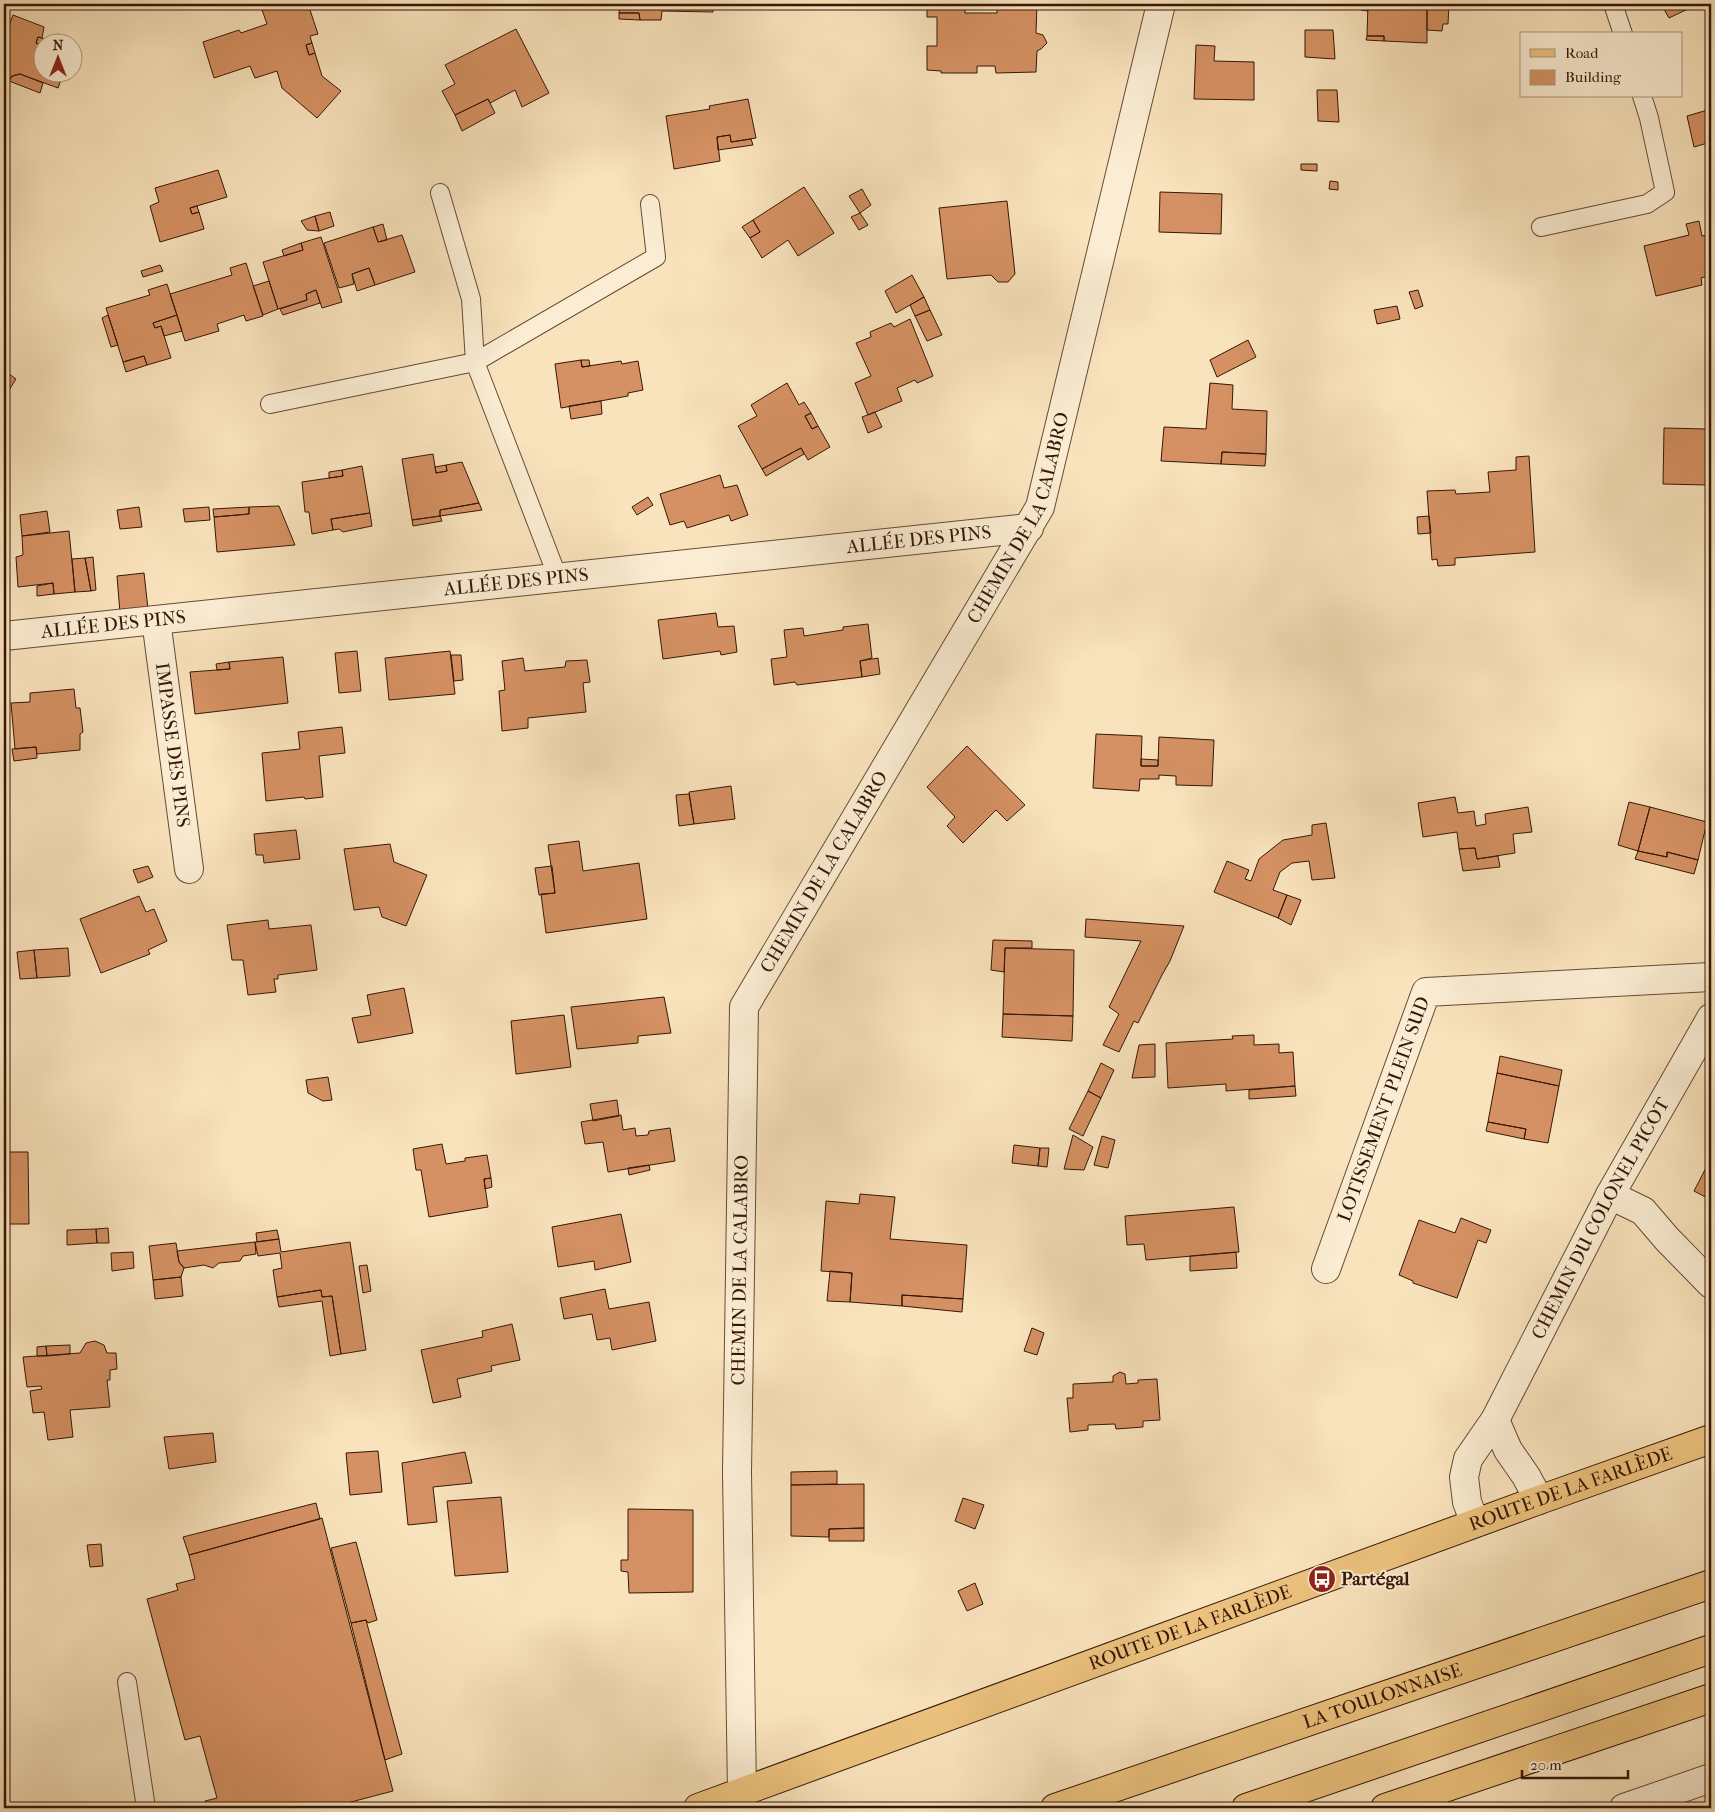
<svg xmlns="http://www.w3.org/2000/svg" width="1715" height="1812" font-family="'IM FELL French Canon',serif">
<style>
.building{fill:#d59163;stroke:#351707}
.lines{fill:none;stroke-linecap:round;stroke-linejoin:round}
.service-casing{stroke:#664a34;stroke-width:20}
.minor-casing{stroke:#664a34;stroke-width:30}
.tertiary-casing{stroke:#664a34;stroke-width:30}
.primary-casing{stroke:#351707;stroke-width:30}
.motorway-casing{stroke:#351707;stroke-width:30}
.service{stroke:#fbedd3;stroke-width:18}
.minor{stroke:#fbedd3;stroke-width:28}
.tertiary{stroke:#fbedd3;stroke-width:28}
.primary{stroke:#ecc27e;stroke-width:28}
.motorway{stroke:#ecc27e;stroke-width:28}
.labels{text-anchor:middle;dominant-baseline:central;stroke-width:4;stroke-linejoin:round;paint-order:stroke}
.street-label{font-size:19px;fill:#351707;stroke:#fbedd3}
.poi-label{font-size:19px;font-weight:bold;fill:#351707;stroke:#fbedd3;text-anchor:start}
</style>
<rect width="100%" height="100%" fill="#f9e3bc"/>
<filter id="stains"><feTurbulence type="fractalNoise" baseFrequency=".004" numOctaves="4"/><feColorMatrix values="0 0 0 0 .2 0 0 0 0 .09 0 0 0 0 .02 0 0 0 .5 -.17"/></filter>
<radialGradient id="worn" r=".72"><stop offset=".6" stop-color="#630" stop-opacity="0"/><stop offset="1" stop-color="#630" stop-opacity=".3"/></radialGradient>
<path class="building" d="M260,4H308L318,34L310,36L312,43L306,45L309,55L315,53L322,76L341,91L317,118L282,88L277,71L255,78L250,66L214,78L203,42L239,30L241,33L267,24Z
M620,4H713V12L662,11L661,20H640L639,13H619Z
M927,4H965V13H997V4H1037L1036,33L1043,35L1047,43L1041,49L1037,51L1036,72L996,73L995,66H977V73H941V71L927,70V46H937V17H927Z
M1362,4H1368V11L1361,10Z
M1368,4H1427V43L1384,41V36H1367Z
M1427,4H1449L1448,24H1443L1442,31L1427,30Z
M1661,4H1687L1690,8L1669,18Z
M619,13H639L640,20L619,19Z
M13,15L44,27L42,38L38,37L36,43L42,46V72H64L58,88L20,74L12,76L9,81L4,79V40Z
M516,29L549,93L522,107L515,90L490,103L488,99L455,115L442,91L455,84L445,65Z
M1305,30H1333L1335,59L1305,57Z
M1367,36H1384V41L1366,40Z
M38,37L42,38L53,42H42V46L36,43Z
M312,43L315,53L309,55L306,45Z
M1196,45L1215,46L1214,61L1254,62V100L1194,99Z
M20,74L43,83L40,93L9,81L12,76Z
M1317,90H1337L1339,122L1318,121Z
M488,99L495,113L462,131L455,115Z
M748,99L756,138L731,142L730,135L717,137L720,161L674,169L666,116L710,109L709,106Z
M1711,109V142L1694,147L1687,116Z
M730,135L731,142L751,139L753,145L718,150L717,137Z
M1301,164H1317V171L1301,170Z
M218,170L227,197L190,208L192,214L199,212L204,229L160,242L150,206L159,202L155,188Z
M1330,181L1338,182V190L1329,189Z
M804,187L834,233L798,256L788,240L762,258L750,238L760,232L753,220Z
M862,189L871,205L860,213L849,196Z
M1160,192L1222,194L1221,234L1159,232Z
M1007,201L1015,274L1008,282H998L991,275L947,279L939,208Z
M197,206L199,212L192,214L190,208Z
M330,212L334,226L319,231L315,216Z
M860,213L868,225L859,230L851,217Z
M315,216L319,231L307,230L301,221Z
M753,220L760,232L750,238L742,227Z
M1699,221L1702,236L1711,234V275L1701,278L1702,285L1656,296L1644,246L1689,235L1686,224Z
M383,224L387,240L378,242L373,227Z
M373,227L378,242L402,235L415,272L375,285L369,268L352,274L354,284L339,288L324,243Z
M321,237L342,302L322,308L316,290L306,294L307,300L278,309L263,262L303,250L301,243Z
M301,243L303,250L284,256L282,250Z
M246,263L263,316L246,321L244,315L217,324L219,331L185,341L170,294L232,275L230,268Z
M160,265L163,271L143,277L141,271Z
M369,268L375,285L357,291L352,274Z
M912,275L924,297L896,313L885,291Z
M269,281L278,309L263,315L253,286Z
M167,284L177,315L153,323L155,328L161,326L171,358L147,365L144,356L123,362L106,308L150,295L148,290Z
M316,290L320,303L283,315L280,309L307,300L306,294Z
M1418,290L1423,306L1415,309L1409,292Z
M924,297L930,310L915,316L910,305Z
M1397,306L1400,319L1377,324L1374,310Z
M930,310L942,335L927,341L915,316Z
M108,315L118,345L111,347L102,318Z
M177,315L182,331L164,336L161,326L155,328L153,323Z
M910,319L933,376L917,383L915,380L897,388L902,401L868,415L855,383L871,376L856,343L871,337L870,332L891,323L894,327Z
M1248,340L1256,357L1217,377L1210,360Z
M144,356L147,365L126,372L123,362Z
M581,360L582,367L621,361L622,364L638,361L643,390L628,393V396L561,408L555,364Z
M581,360H589L590,366L582,367Z
M4,370L16,379L4,398Z
M787,383L799,405L804,402L811,413L805,416L812,429L818,426L830,447L808,460L801,448L762,469L738,426L757,416L751,405Z
M1210,383L1233,385L1232,409L1267,411L1266,454L1222,452L1221,464L1161,461L1164,427L1206,429Z
M601,401L602,414L571,419L569,406Z
M875,412L882,427L868,433L862,417Z
M811,413L818,426L812,429L805,416Z
M1707,423H1711V472H1707V485L1663,484L1664,428L1707,429Z
M801,448L804,454L766,476L762,469Z
M1222,452L1266,454L1265,466L1221,464Z
M433,454L436,473L447,471L446,465L462,462L479,503L440,510V516L412,520L402,459Z
M1529,456L1535,552L1455,558V565L1438,566L1437,559L1432,560L1427,491L1455,490L1456,494L1490,492L1488,472L1516,470V457Z
M446,465L447,471L436,473L435,467Z
M362,466L370,513L331,519L333,530L312,534L309,512H305L302,482L343,476L342,470Z
M342,470L343,476L329,478V472Z
M720,475L724,488L737,485L748,515L731,521L729,515L687,528L684,521L670,525L660,494Z
M648,497L653,505L637,515L632,507Z
M479,503L482,510L440,516V510Z
M279,506L295,545L217,552L214,517L249,514V507Z
M139,507L142,527L120,529L117,510Z
M209,507L210,520L185,522L183,509Z
M249,507V514L214,517L213,509Z
M47,511L50,532L22,536L20,515Z
M370,513L372,526L343,532L339,529L333,530L331,519Z
M440,516L442,521L413,526L412,520Z
M1429,516L1431,533L1418,534L1417,517Z
M69,531L75,592L54,594L53,583L18,587L16,557L23,555L22,536Z
M93,557L96,590L91,591L85,558Z
M85,558L91,591L75,592L72,559Z
M144,573L148,609L120,613L117,576Z
M53,583L54,594L37,596V586Z
M716,613L718,627L734,626L737,652L721,655L720,651L663,659L658,620Z
M868,624L872,658L860,661L862,677L797,685L795,682L774,685L771,659L787,657L784,630L803,628L804,636L843,630V627Z
M357,651L361,691L339,693L335,653Z
M450,651L455,694L389,700L385,658Z
M451,655H461L463,680L454,681Z
M283,657L288,703L195,714L190,672L230,669L229,662Z
M523,658L525,671L565,667L566,661L587,660L590,682L583,683L586,712L528,718V728L502,731L499,691L505,690L502,661Z
M878,658L880,674L862,677L860,661Z
M229,662L230,669L217,670L216,664Z
M74,689L76,708H80L83,732L80,734V750L37,754L36,747L15,749L11,703L30,702V693Z
M342,727L345,753L319,756L323,797L305,799L304,797L266,801L262,753L300,749L298,732Z
M1096,734L1142,736L1141,766H1158L1159,737L1214,740L1212,786L1176,785V776L1159,775V779H1140L1139,791L1093,788Z
M967,746L1025,805L1007,821L996,810L963,843L947,826L955,817L927,787Z
M36,747L37,758L14,761L12,749Z
M1141,759L1158,760V766H1141Z
M731,786L735,819L694,824L689,792Z
M689,794L694,824L679,826L676,795Z
M1455,797L1458,813L1474,811L1476,826L1486,824L1485,814L1528,807L1532,832L1513,834L1515,853L1477,859L1475,848L1459,849L1457,832L1423,837L1418,803Z
M1629,802L1650,807L1638,851L1618,845Z
M1650,807L1707,822L1698,860L1667,852V857L1638,851Z
M1326,823L1335,878L1312,880L1309,861L1292,863L1280,872L1273,890L1287,895L1278,918L1214,892L1227,861L1249,870L1245,879L1251,881L1259,859L1283,840L1312,835V825Z
M296,830L300,859L264,863L263,855H256L254,834Z
M579,841L583,871L639,863L647,919L546,933L541,894L555,893L548,845Z
M390,844L394,862L427,875L406,926L382,917L379,907L354,910L344,849Z
M1475,848L1477,859L1498,856L1500,867L1463,871L1459,849Z
M1638,851L1667,857V852L1698,860L1694,874L1635,859Z
M148,866L153,877L138,883L133,870Z
M552,866L555,893L539,895L535,868Z
M1287,895L1301,900L1291,925L1278,918Z
M139,896L146,912L154,909L167,941L148,950L150,954L101,973L80,919Z
M1086,919L1184,926L1170,961L1162,975L1138,1023L1134,1021L1119,1052L1103,1045L1119,1014L1109,1007L1141,941L1085,937Z
M268,920L269,929L311,925L317,970L278,975V979H274L276,992L248,995L243,960H232L227,925Z
M993,940L1032,941V948H1005L1004,972L991,970Z
M68,948L70,976L37,978L34,950Z
M1005,948L1074,950L1073,1016L1003,1014Z
M34,950L37,978L20,979L17,952Z
M404,988L413,1033L358,1043L352,1018L371,1015L367,995Z
M664,997L671,1033L638,1036V1043L577,1049L571,1007Z
M1003,1014L1073,1016L1072,1041L1002,1037Z
M564,1015L571,1067L516,1074L511,1021Z
M1254,1035V1045L1279,1044V1053L1293,1052L1295,1086L1226,1091V1084L1168,1088L1166,1043L1233,1039L1232,1036Z
M1155,1044V1077L1132,1078L1139,1045Z
M1500,1056L1562,1070L1559,1086L1497,1073Z
M1101,1063L1114,1070L1101,1098L1088,1091Z
M1497,1073L1559,1086L1548,1143L1524,1139L1526,1129L1488,1122Z
M328,1077L332,1100L323,1101L308,1093L306,1080Z
M1295,1086L1296,1096L1249,1099V1090Z
M1088,1091L1101,1098L1083,1136L1069,1129Z
M617,1100L619,1116L593,1121L590,1104Z
M621,1115L623,1130L635,1128L636,1136L648,1135L649,1131L670,1128L675,1161L608,1172L603,1142L585,1144L581,1122Z
M1488,1122L1526,1129L1524,1139L1486,1131Z
M1073,1135L1093,1147L1084,1170L1064,1169Z
M1102,1136L1115,1140L1108,1168L1094,1165Z
M442,1144L446,1164L465,1161V1158L487,1155L491,1178L484,1179L488,1207L429,1217L421,1170H416L413,1149Z
M1014,1145L1040,1148L1038,1166L1012,1163Z
M1040,1148H1049L1047,1167L1038,1166Z
M4,1152H28L29,1224H4Z
M1711,1158V1200L1694,1191Z
M649,1165L650,1170L629,1175L628,1168Z
M491,1178L492,1187L485,1189L484,1179Z
M860,1194L895,1197L890,1239L967,1245L963,1299L902,1295V1306L850,1302L852,1273L821,1271L826,1201L859,1204Z
M1234,1207L1239,1252L1146,1260L1144,1244L1127,1245L1125,1216Z
M621,1214L631,1262L595,1270L594,1261L558,1267L552,1227Z
M1461,1218L1491,1230L1486,1243L1478,1240L1457,1298L1413,1283V1281L1399,1275L1419,1220L1455,1233Z
M108,1228L109,1243H97L96,1229Z
M96,1229L97,1243L67,1245V1230Z
M277,1230L279,1239L257,1242L256,1233Z
M279,1239L281,1252L350,1242L366,1350L341,1354L332,1296L322,1297L321,1290L277,1297L273,1270L282,1268L280,1253L258,1256L255,1242Z
M255,1242L256,1254L243,1256L240,1261L219,1263L213,1268L204,1265L184,1268L179,1262L177,1251Z
M176,1243L179,1262L184,1268L181,1277L153,1280L149,1246Z
M133,1252L134,1268L112,1271L111,1253Z
M1236,1252L1237,1268L1190,1271V1256Z
M367,1265L371,1291L363,1293L359,1266Z
M830,1271L852,1273L850,1302L827,1301Z
M181,1277L183,1296L155,1299L153,1280Z
M605,1289L609,1309L649,1302L656,1341L612,1350L610,1338L597,1340L592,1314L564,1319L560,1298Z
M321,1290L322,1297L332,1296L341,1354L330,1356L322,1301L279,1307L277,1297Z
M902,1295L963,1299L962,1312L902,1306Z
M512,1324L520,1360L491,1366L492,1371L457,1379L461,1397L433,1403L421,1350L483,1337L482,1331Z
M1032,1328L1044,1333L1037,1355L1024,1351Z
M95,1341L104,1345L107,1353H116L117,1369L110,1370V1380H107L110,1407L70,1410L73,1437L48,1440L44,1412L33,1413L30,1391L42,1389L41,1386L27,1387L23,1357L80,1353L86,1343Z
M70,1345V1354L47,1356L46,1346Z
M46,1346L47,1356H37V1347Z
M1120,1372L1125,1374L1126,1384L1138,1383V1380L1157,1379L1160,1420L1143,1421V1427L1116,1429L1115,1424L1088,1425V1430L1070,1432L1067,1398H1073V1384L1113,1382V1376Z
M213,1433L216,1462L169,1469L164,1437Z
M378,1451L382,1492L350,1495L346,1453Z
M465,1452L472,1483L433,1487L437,1522L408,1525L402,1463Z
M837,1471V1484L791,1485V1472Z
M864,1484V1528L829,1529V1537L791,1536V1485Z
M501,1497L508,1572L455,1576L447,1501Z
M963,1498L984,1505L975,1529L955,1521Z
M316,1503L320,1519L189,1555L183,1537Z
M628,1509L693,1510V1592L629,1593L628,1572L621,1571V1560H628Z
M322,1518L393,1791L328,1808H207L205,1801L217,1798L200,1736L185,1740L147,1599L178,1590L176,1584L195,1579L189,1555Z
M864,1528V1541H829V1529Z
M356,1542L377,1620L368,1623L366,1620L351,1623L331,1548Z
M101,1544L103,1566L90,1567L87,1545Z
M975,1583L983,1604L967,1611L958,1591Z
M366,1620L402,1754L385,1760L351,1623Z"/>
<g class="lines">
<g class="service-casing">
<path id="service" d="M1613,4L1623,34
M1541,227L1647,204L1665,192L1649,118L1642,96
M270,404L475,362L471,299L440,193
M558,578L475,362L656,257L650,204
M127,1682L146,1808"/>
</g>
<g class="minor-casing">
<g id="minor">
<path id="s1" d="M156,620L189,869"/>
<path id="s2" d="M4,636L1029,528"/>
<path d="M1610,1195L1643,1211L1667,1239L1711,1284"/>
<path id="s3" d="M1326,1269L1426,992L1711,977"/>
<path id="s4" d="M742,1792L737,1472L744,1007L1040,507L1161,4"/>
<path d="M1624,1808L1711,1778"/>
</g>
</g>
<g class="tertiary-casing">
<g id="tertiary">
<path d="M1495,1420L1508,1450L1526,1476L1539,1500"/>
<path id="s5" d="M1475,1523L1467,1502L1464,1477L1468,1459L1495,1420L1610,1195L1711,1018"/>
</g>
</g>
<g class="primary-casing">
<g id="primary">
<path id="s6" d="M698,1808L1539,1500L1711,1439"/>
</g>
</g>
<g class="motorway-casing">
<g id="motorway">
<path id="s7" d="M1055,1808L1711,1584"/>
<path d="M1246,1808L1711,1649"/>
<path d="M1385,1808L1711,1698"/>
</g>
</g>
<use href="#service" class="service"/>
<use href="#minor" class="minor"/>
<use href="#tertiary" class="tertiary"/>
<use href="#primary" class="primary"/>
<use href="#motorway" class="motorway"/>
</g>
<defs>
<g id="bus-disc" transform="scale(1.4375)"><circle r="9.5" fill="#8f2418" stroke="#fbedd3"/><path d="M-5-6H5V4H4V6H2V4H-2V6H-4V4H-5ZM-3.5-4V0h7V-4ZM-3.5 1.2v1.5H-2V1.2ZM2 1.2v1.5H3.5V1.2Z" fill="#fff"/></g>
</defs>
<g fill-rule="evenodd">
<use href="#bus-disc" x="1322" y="1579"/>
</g>
<g class="labels">
<g class="street-label">
<text stroke="none"><textPath href="#s4" startOffset="1348">CHEMIN DE LA CALABRO</textPath></text>
<text stroke="none"><textPath href="#s2" startOffset="920">ALLÉE DES PINS</textPath></text>
<text stroke="none"><textPath href="#s2" startOffset="515">ALLÉE DES PINS</textPath></text>
<text stroke="none"><textPath href="#s2" startOffset="110">ALLÉE DES PINS</textPath></text>
<text stroke="none"><textPath href="#s1" startOffset="126">IMPASSE DES PINS</textPath></text>
<text stroke="none"><textPath href="#s4" startOffset="942">CHEMIN DE LA CALABRO</textPath></text>
<text stroke="none"><textPath href="#s3" startOffset="170">LOTISSEMENT PLEIN SUD</textPath></text>
<text stroke="none"><textPath href="#s5" startOffset="341">CHEMIN DU COLONEL PICOT</textPath></text>
<text stroke="none"><textPath href="#s4" startOffset="522">CHEMIN DE LA CALABRO</textPath></text>
<text stroke="none"><textPath href="#s6" startOffset="929">ROUTE DE LA FARLÈDE</textPath></text>
<text stroke="none"><textPath href="#s6" startOffset="524">ROUTE DE LA FARLÈDE</textPath></text>
<text stroke="none"><textPath href="#s7" startOffset="346">LA TOULONNAISE</textPath></text>
</g>
<g class="poi-label">
<text x="1341" y="1579">Partégal</text>
</g>
</g>
<rect width="1715" height="1812" fill="none" stroke="#f9e3bc" stroke-width="20"/>
<rect x="5" y="5" width="1705" height="1802" fill="none" stroke="#351707" stroke-width="2.5"/>
<rect x="10" y="10" width="1695" height="1792" fill="none" stroke="#351707"/>
<rect x="1520" y="32" width="162" height="65" fill="#fbedd3" stroke="#ac9781"/>
<rect x="1530" y="49" width="25" height="8" fill="#ecc27e" stroke="#ac9781"/>
<text x="1565" y="58" font-size="15" fill="#351707">Road</text>
<rect x="1530" y="70" width="25" height="15" fill="#d59163" stroke="#ac9781"/>
<text x="1565" y="82" font-size="15" fill="#351707">Building</text>
<g transform="translate(58 58)"><circle r="24" fill="#fbedd3" stroke="#ac9781"/>
<path d="M0-4L9 19L0 12L-9 19Z" fill="#8f2418"/>
<text y="-8" font-size="14" font-weight="bold" text-anchor="middle" fill="#351707">N</text>
</g>
<path d="M1522 1770v8h106v-8" fill="none" stroke="#351707" stroke-width="2.5"/>
<text x="1530" y="1770" font-size="15" fill="#351707" stroke="#fbedd3" stroke-width="4" paint-order="stroke">20 m</text>
<rect width="100%" height="100%" filter="url(#stains)"/>
<rect width="100%" height="100%" fill="url(#worn)"/>
</svg>
